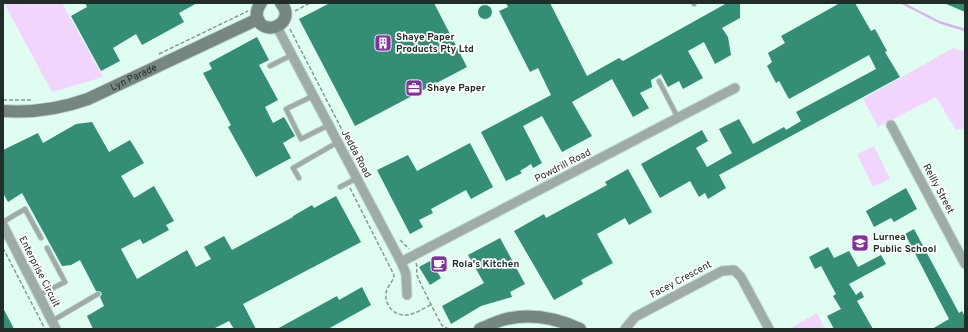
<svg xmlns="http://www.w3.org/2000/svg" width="968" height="332" font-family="Overpass,sans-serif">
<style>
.green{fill:#f2d5fd}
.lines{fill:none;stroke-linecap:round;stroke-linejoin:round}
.stream{stroke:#dcb1ec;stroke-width:2.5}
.building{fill:#348e75}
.lane-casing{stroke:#bed8ce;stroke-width:6}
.street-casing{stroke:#bed8ce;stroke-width:11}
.secondary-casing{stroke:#bed8ce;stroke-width:14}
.path{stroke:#879b94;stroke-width:1.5;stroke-dasharray:4 2;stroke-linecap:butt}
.lane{stroke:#9faba7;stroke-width:4.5}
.street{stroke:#9faba7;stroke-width:9}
.secondary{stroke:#768781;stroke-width:12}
.labels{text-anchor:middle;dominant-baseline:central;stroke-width:3.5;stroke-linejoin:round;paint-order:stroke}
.poi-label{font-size:10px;font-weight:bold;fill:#222d29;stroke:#fff;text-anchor:start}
.street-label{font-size:10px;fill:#222d29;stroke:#fff}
</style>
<rect width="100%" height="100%" fill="#e0fdf2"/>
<path class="green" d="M4,3H62L103,77L52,92Z
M953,48L965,52V128L956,130L936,97L878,127L863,99Z
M874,146L890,179L873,187L857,154Z
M817,313L825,329H789Z"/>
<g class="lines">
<path class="stream" d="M902,3L939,22L965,30"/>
</g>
<path class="building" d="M85,3H197L179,13L184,22L142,45L136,34L113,48L120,61L101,71L71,16L87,7Z
M330,3H434L467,67L355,126L299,19Z
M506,3H550L587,76L619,58L623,61L727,3H740V18L722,28L728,37L731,55L715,64L704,42L688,51L703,78L683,89L679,81L668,87L661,74L651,80L652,87L640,93L649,108L633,117L612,79L572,102L592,136L562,152L542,116L523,126L542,163L533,168L531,164L520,171L522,173L506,181L481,132L551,95L538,68L530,72L499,11L508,7Z
M840,3H855L871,31L875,29L887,51L885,52L900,77L719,175L726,188L708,199L705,193L699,197L690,181L660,198L641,164L702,130L708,141L696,148L707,167L732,153L719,129L739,119L753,144L784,127L786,130L801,121L796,112L876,69L869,55L789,99L779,81L776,83L767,66L772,62L768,53L785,43L781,36Z
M944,3H965V12Z
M478 12a7 7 0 1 1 14 0a7 7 0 1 1-14 0Z
M257,37L269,60L259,65L278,100L265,107L273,123L284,117L295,136L283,143L291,158L256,177L228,127L231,125L203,73L212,69L209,63Z
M92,122L109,152L130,140L144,163L121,176L134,198L154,186L174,221L166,225L169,230L143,244L140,239L121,249L137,279L187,250L196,267L211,259L204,247L224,236L232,250L293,217V216L312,205L314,208L336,196L361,242L243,304L256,329H234L229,321L213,329H93L87,316L104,306L100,297L102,294L101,292L96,291L80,260L71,265L62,266L22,193L8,202L3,193V150L38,133L43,143L76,124Z
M470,143L493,187L471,199L466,190L431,209L433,213L419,220L423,227L410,234L377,170L408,155L417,171Z
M628,169L652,212L629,225L625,218L597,234L613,263L581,280L583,284L554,300L514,231L544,214L546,218L607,185L605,182Z
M906,188L917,209L894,222L891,218L874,227L866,211Z
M914,229L959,313L962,311L965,317V329H932L949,319L905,234Z
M500,238L525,284L510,292L512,297L481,306L451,324L442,306L484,283L468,255Z
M828,247L834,258L849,251L858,267L881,255L886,264L849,284L856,295L861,291L864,297L857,301L873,329H834L827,316L841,309L833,296L836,294L821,266L815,269L809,257Z
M430,261L441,278L430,285L419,267Z
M362,287L371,305L328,329H277L337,296L339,300Z
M3,308L11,323L14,329H3Z"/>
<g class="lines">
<g class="lane-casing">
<path id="lane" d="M694,3V4
M270,66L292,55
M659,81L678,118
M313,96L286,109L301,139L329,125
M299,178L293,168L338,142
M340,187L357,178
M3,222L25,209L41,238
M39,295L65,282L47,248
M52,321L98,294"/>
</g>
<g class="street-casing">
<path id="street" d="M277,27L401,262L406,274L407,295
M891,125L965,264
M3,225L56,329
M401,262L735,88
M625,329L635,317L722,271L734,270L741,277L769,329"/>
</g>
<g class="secondary-casing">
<g id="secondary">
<path d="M261,3C258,7 256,12 257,17C263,39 298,23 281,3"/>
<path id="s1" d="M3,111C33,113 60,109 88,99L258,19"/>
<path d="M480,329C488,326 497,321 506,319C532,313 556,318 580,329"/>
</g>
</g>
<path class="path" d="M295,11L308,4L307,3
M290,29L356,157
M159,54L248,11
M3,100H33
M350,188L394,275C394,282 386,286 386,294C385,300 388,305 391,309C404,322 419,311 432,304
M400,240L409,249
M3,248L45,329
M416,263C418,267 416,270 417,275C418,279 439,321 442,325C444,328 447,328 450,329"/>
<use href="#lane" class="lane"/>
<use href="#street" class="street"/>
<use href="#secondary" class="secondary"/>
</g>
<defs>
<g id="building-square" transform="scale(0.9)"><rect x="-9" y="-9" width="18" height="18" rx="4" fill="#84309e" stroke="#fff"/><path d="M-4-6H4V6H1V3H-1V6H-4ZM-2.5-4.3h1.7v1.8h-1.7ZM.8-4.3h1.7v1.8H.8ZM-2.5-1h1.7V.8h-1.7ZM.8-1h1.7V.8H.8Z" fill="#fff"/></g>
<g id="office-square" transform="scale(0.9)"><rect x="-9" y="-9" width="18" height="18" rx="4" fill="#84309e" stroke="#fff"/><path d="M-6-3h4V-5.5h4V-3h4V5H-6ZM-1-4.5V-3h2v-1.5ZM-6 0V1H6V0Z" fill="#fff"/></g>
<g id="school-square" transform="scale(0.9)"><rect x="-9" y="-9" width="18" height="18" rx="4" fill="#84309e" stroke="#fff"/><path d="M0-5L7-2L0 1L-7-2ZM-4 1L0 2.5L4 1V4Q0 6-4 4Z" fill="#fff"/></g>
<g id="cafe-square" transform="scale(0.9)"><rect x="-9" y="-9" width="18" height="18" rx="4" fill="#84309e" stroke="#fff"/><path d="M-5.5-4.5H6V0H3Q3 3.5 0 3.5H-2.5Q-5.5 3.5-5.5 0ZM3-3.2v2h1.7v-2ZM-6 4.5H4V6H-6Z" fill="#fff"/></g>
</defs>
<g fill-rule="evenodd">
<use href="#building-square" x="383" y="43"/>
<use href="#office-square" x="414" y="88"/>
<use href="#school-square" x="860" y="243"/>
<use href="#cafe-square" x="439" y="264"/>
</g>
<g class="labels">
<g class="poi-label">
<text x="396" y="37">Shaye Paper<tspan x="396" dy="12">Products Pty Ltd</tspan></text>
<text x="427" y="88">Shaye Paper</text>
<text x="873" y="237">Lurnea<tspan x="873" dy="12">Public School</tspan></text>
<text x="452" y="264">Rola's Kitchen</text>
</g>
<g class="street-label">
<text stroke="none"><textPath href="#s1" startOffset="137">Lyn Parade</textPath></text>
<text transform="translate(356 154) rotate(62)">Jedda Road</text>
<text transform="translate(563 166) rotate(-27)">Powdrill Road</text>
<text transform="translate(938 189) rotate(62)">Reilly Street</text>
<text transform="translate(39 272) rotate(63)">Enterprise Circuit</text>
<text transform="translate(681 280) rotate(-28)">Facey Crescent</text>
</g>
</g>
<rect width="968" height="332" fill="none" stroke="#222d29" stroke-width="8"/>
</svg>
